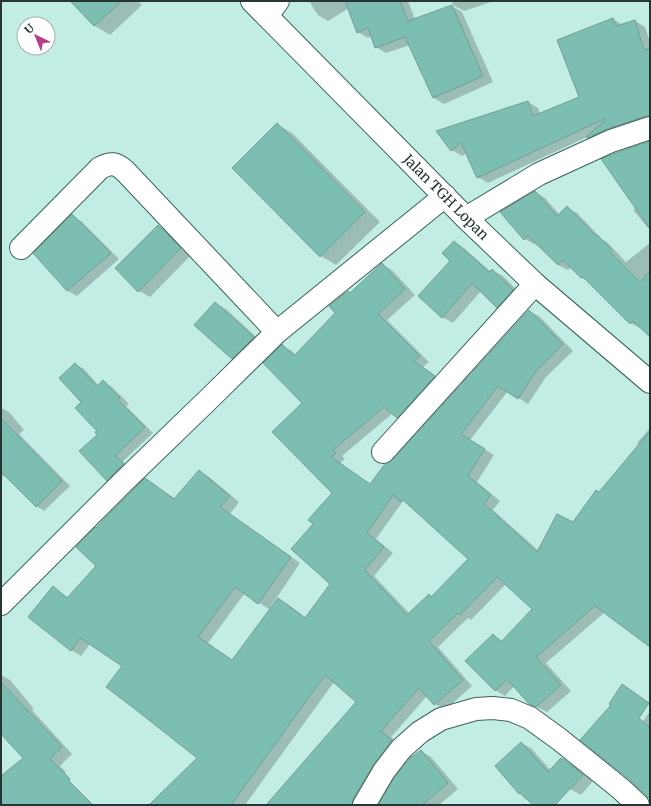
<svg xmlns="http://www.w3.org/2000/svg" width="651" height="806" font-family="Merriweather,serif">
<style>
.shadow{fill:#0003;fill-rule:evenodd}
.building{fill:#7dbeb2;stroke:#749d94;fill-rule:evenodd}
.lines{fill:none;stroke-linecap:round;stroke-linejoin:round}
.street-casing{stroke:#3b625b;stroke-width:24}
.highway-casing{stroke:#3b625b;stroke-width:24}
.street{stroke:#fff;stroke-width:22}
.highway{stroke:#fff;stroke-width:22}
.labels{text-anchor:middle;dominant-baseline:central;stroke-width:3;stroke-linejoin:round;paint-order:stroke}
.street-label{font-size:14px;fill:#263733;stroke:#fff}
</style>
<rect width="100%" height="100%" fill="#c2ede4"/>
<path class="shadow" d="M72,1H138L142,5L110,35L95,26Z
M309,1H408L415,19L452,6L462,12L493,82L444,104L434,98L410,45L386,53L376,47L372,36L368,38L358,32L349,8L328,21L318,15Z
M452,1H494L464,11L453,5Z
M613,19L623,25L635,21L645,27L650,42V124L597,144L587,137L488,183L478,177L467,152L462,156L452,150L438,131L528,102L538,108L540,114L580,97Z
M277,124L292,133L380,222L336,265L321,256Z
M650,142V230L633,210L636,208Z
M535,192L545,198L560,215L567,208L577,213L603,240L607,242L626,262L650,243V336L641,327L640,328L630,323L589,282L582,278L571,267L568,270L558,265L536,243L534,244L525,239Z
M72,216L81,221L119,259L77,296L68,291L35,253Z
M159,226L169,232L191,255L150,297L139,291Z
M454,242L464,248L490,271L492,270L503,276L523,296L508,313L497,307L481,291L453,323L442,317Z
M382,265L392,270L415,295L387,320L429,362L423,367L444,382L407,423L397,417L393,413L342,456L345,459L340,463L370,485L393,461L529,311L539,316L573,351L546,377L528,404L508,391L470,440L494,455L477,482L500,501L493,510L539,551L573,523L640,445L637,443L650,428V645L605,612L546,663L571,691L547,712L529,703L514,686L505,696L495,690L493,635L503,641L534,609L506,584L471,620L468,618L438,647L472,686L445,710L435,704L427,696L391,737L402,746L363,805H267L358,702L334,682L245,805H151L199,758L123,666L90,644L81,656L71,650L53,588L69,598L98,566L145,479L155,485L175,499L199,471L209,477L239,502L230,514L300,563L269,609L259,603L245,593L208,643L233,661L279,599L289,605L306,618L331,584L314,524L333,493L304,403L282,346L292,351L296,355L336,313L348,292L351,293ZM403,501L412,507L470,559L432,597L429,595L410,614L374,576L393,553L376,539Z
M215,303L226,309L264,344L243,364L232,358Z
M75,364L84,369L99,386L104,382L112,387L129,404L126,406L153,433L122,462L132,469L116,485L107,480L99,431L82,402Z
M1,408L9,412L24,430L19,434L70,486L44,511L36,506L5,474L1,478Z
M1,675L10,680L34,709L32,710L72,754L60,766L66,772L26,805H1V777L24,758L3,735L1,736Z
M650,711V798L630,779L613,765Z
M522,743L532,749L552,772L563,760L574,766L593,781L581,795L570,789L535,804L524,798L496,766Z
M421,751L431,757L458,789L439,805H380Z"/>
<path class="building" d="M70,1H122L94,26Z
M345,1H400L408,21L452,5L483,76L433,98L405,37L375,48L368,28L357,33Z
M613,18L616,26L635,20L644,50L650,48V116H646L607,129L587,138L586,137L605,120L604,119L477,178L461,143L451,151L436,131L528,101L533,116L579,97L557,40Z
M277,123L365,212L320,257L232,168Z
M650,141V229L601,159L616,153Z
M535,191L557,216L567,206L596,236L597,235L612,250L610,252L640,282L650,271V337L633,321L630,324L583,277L581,278L563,260L558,265L528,236L524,240L500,212Z
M72,214L111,253L67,291L33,253Z
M158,225L181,248L138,292L115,268Z
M454,241L489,272L492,269L513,290L497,308L472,283L442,318L418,296L450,261L442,253Z
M382,263L405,289L378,314L420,356L414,361L435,376L397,418L384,407L333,450L336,453L331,457L370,484L385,464L392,460L529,310L563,344L536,371L518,399L498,386L461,434L485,449L468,476L491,495L484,504L537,552L557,514L573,522L596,490L599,492L650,431V647L595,606L536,657L561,685L536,707L529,704L507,679L495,691L465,661L493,634L501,642L532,609L497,577L460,615L458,613L429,641L463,680L434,705L419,688L381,731L392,740L373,765L353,799L352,805H266L356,702L325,675L231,805H149L197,758L135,709L106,687L122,666L80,638L71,651L28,617L53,586L67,598L96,566L76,547L95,527L96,528L106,517L145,478L174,499L199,470L230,496L220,507L291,557L258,604L235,587L198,637L232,660L278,598L305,618L330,584L291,549L313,524L308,520L332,493L272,432L302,403L263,363L282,344L294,356L335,313L329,306L348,291L350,293ZM393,495L401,502L403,500L468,559L431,597L429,594L407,615L365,570L384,547L367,533Z
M215,302L254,337L232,359L194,325Z
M75,363L97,386L103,380L120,398L118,400L145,427L115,456L124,463L107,481L79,451L97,435L95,432L97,431L75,408L81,402L59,378Z
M1,418L62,481L36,507L1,472Z
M1,682L62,747L50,759L70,779L69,781L93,805H1V776L23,758L1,734Z
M622,684L649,703L639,718L650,728V799L629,779L580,740L611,705L609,704Z
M521,742L548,772L561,758L562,759H563L583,775L555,805H533L520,793L519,794L495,766Z
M421,750L448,783L422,805H378L394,778L410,758L412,756V757Z"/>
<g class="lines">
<g class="street-casing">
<path id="street" d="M267,16L278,1
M466,218L539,174L611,141L650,128
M21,248L100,168C111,162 116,163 125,171L277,332
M383,452L535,284
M1,604L122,483L214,394L277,332L445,196
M364,805L384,771L401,749L420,732L441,719L476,709L493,708L511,710L530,718L559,739L621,789L638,805"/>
</g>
<g class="highway-casing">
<path id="highway" d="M252,1L466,218L535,284L650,382"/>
</g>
<use href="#street" class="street"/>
<use href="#highway" class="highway"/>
</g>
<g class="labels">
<g class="street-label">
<text transform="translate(446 197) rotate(45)">Jalan TGH Lopan</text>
</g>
</g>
<rect width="651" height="806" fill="none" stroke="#263733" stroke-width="4"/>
<g transform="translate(36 36) rotate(317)"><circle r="19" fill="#ffffff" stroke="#a8afad"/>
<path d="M0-3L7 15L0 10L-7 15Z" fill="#b83b89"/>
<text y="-6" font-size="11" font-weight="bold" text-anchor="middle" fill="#263733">U</text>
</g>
</svg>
